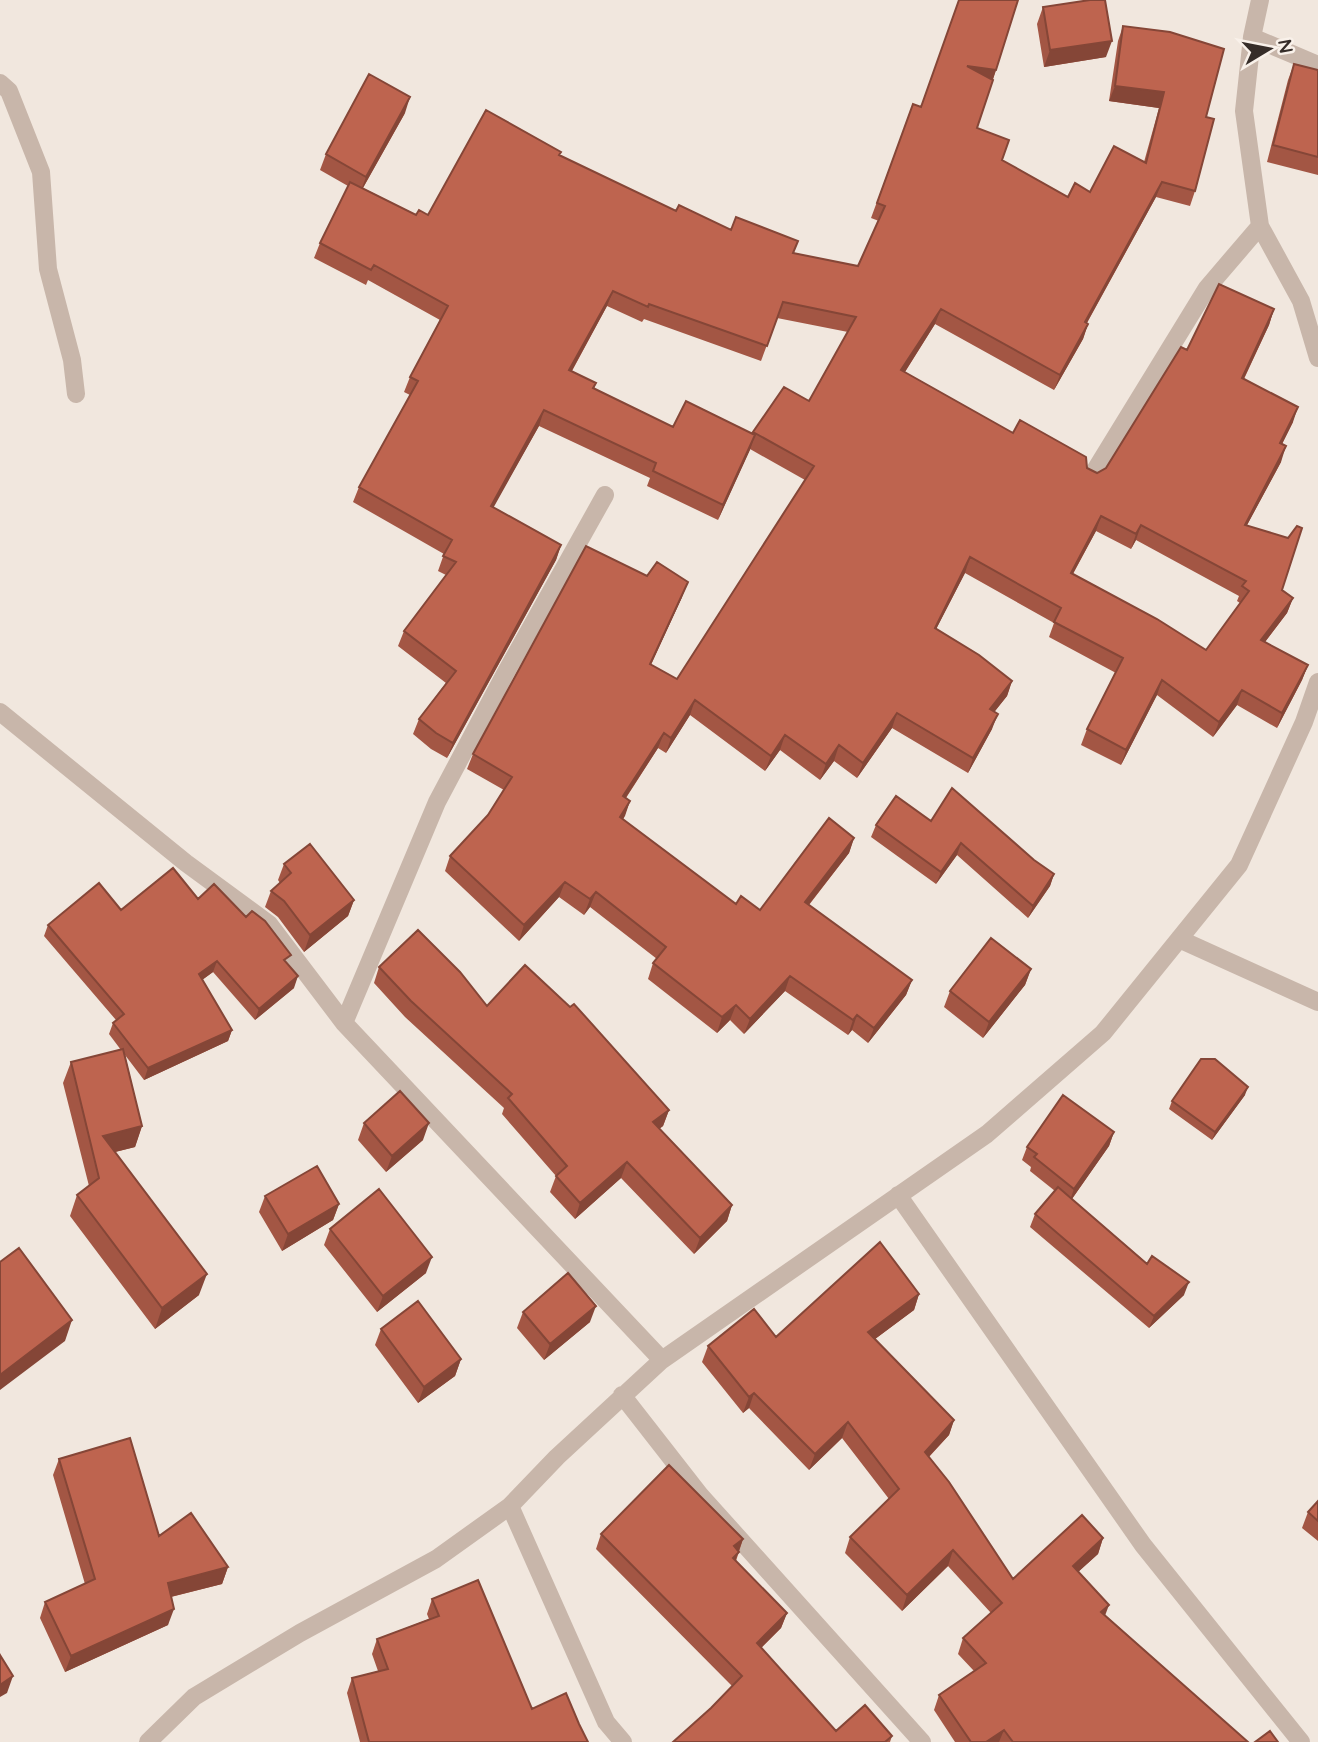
<svg xmlns="http://www.w3.org/2000/svg" width="1318" height="1742" font-family="Quicksand,sans-serif">
<style>
.lines{fill:none;stroke-linecap:round;stroke-linejoin:round}
.minor{stroke:#c8b6aa;stroke-width:18}
.wall{fill:#a35644;fill-rule:evenodd}
.shaded-wall{fill:#854637}
.building{fill:#be644f;stroke:#854637;stroke-width:2;fill-rule:evenodd}
</style>
<rect width="100%" height="100%" fill="#f1e7de"/>
<g class="lines">
<path class="minor" d="M1260,0L1252,37L1244,111L1260,226L1301,301L1318,358
M1252,37L1318,65
M0,83L9,91L41,172L48,269L72,360L76,394
M1091,477L1207,288L1260,226
M0,712L186,863L269,924L344,1023L662,1360
M1179,939L1318,1002
M344,1023L437,802L506,672L605,495
M898,1195L1143,1545L1301,1742
M622,1395L700,1495L922,1742
M510,1506L606,1722L623,1742
M148,1742L194,1697L300,1633L436,1559L510,1506L557,1457L662,1360L987,1134L1103,1033L1239,865L1304,722L1318,682"/>
</g>
<path class="wall" d="M1043,7L1106,57L1044,67L1037,24Z
M1123,26L1206,117L1195,191L1190,206L1156,197L1087,323L1088,324L1083,339L1054,390L935,324L905,372L1013,433L1097,473L1106,468L1187,350L1274,309L1269,325L1244,379L1293,422L1282,444L1281,462L1247,525L1282,590L1293,598L1287,613L1265,642L1308,665L1302,680L1277,728L1237,705L1213,737L1157,695L1121,765L1081,745L1087,729L1116,673L1049,637L1054,623L965,573L936,629L1012,681L1007,696L994,712L992,729L968,773L892,728L857,778L834,761L820,780L780,750L765,771L690,715L666,753L658,748L626,798L630,801L623,819L736,904L760,910L854,838L849,853L809,905L912,980L906,995L868,1043L852,1030L848,1035L785,991L744,1034L730,1020L717,1033L648,979L653,963L657,959L590,907L584,915L559,897L519,941L445,871L450,856L488,815L504,790L467,769L473,754L682,597L651,665L677,679L805,480L750,449L718,520L647,486L650,478L539,426L493,507L561,545L556,560L447,758L431,749L413,734L419,719L446,683L398,646L404,631L446,575L438,571L444,554L353,502L359,487L410,395L404,392L410,377L440,320L368,280L366,285L314,258L320,243L348,186L320,170L326,154L405,113L363,188L416,215H428L559,155L676,211L794,253L858,266L879,221L871,218L913,104L921,107L996,70L977,128L1002,160L1068,197L1090,192L1144,162L1159,108L1109,101L1118,41ZM607,306L642,322L644,319L761,361L777,318L848,332L809,401L753,433L673,427L594,389L596,383L572,371ZM1096,531L1131,549L1136,540L1239,596L1237,601L1240,603L1206,650L1073,574Z
M1294,64L1318,70V175L1267,162L1288,80Z
M931,821L1034,860L1054,874L1050,886L1028,918L957,855L936,884L871,837L876,825Z
M284,864L354,900L348,916L304,952L278,917L265,907L271,891L280,883L278,880Z
M198,899L287,964L294,988L255,1020L213,972L202,980L232,1030L228,1041L144,1080L125,1055L142,1126L135,1147L115,1152L199,1295L155,1329L70,1216L77,1195L89,1186L63,1083L71,1062L121,1050L109,1034L113,1023L116,1020L44,936L48,925L121,910Z
M379,967L487,1006L669,1110L663,1126L659,1129L732,1205L727,1221L694,1254L621,1178L575,1219L550,1192L556,1176L502,1114L504,1108L405,1017L374,983Z
M1031,969L1025,985L983,1038L944,1007L950,991Z
M1245,1095L1212,1140L1169,1109L1172,1101Z
M364,1123L423,1140L386,1172L358,1140Z
M1114,1132L1109,1146L1072,1199L1184,1295L1149,1328L1030,1227L1035,1214L1055,1191L1030,1171L1031,1167L1022,1160L1027,1147Z
M265,1196L339,1204L333,1220L282,1251L259,1212Z
M330,1229L426,1273L377,1312L324,1245Z
M919,1294L914,1310L875,1339L954,1420L949,1435L929,1457L1013,1579L1103,1538L1098,1554L1078,1572L1105,1615L1248,1742H955L934,1710L939,1695L974,1671L958,1654L963,1638L991,1613L948,1566L902,1611L845,1553L850,1537L889,1499L842,1438L809,1470L749,1408L743,1413L702,1362L708,1346L776,1337Z
M523,1312L590,1322L544,1360L517,1328Z
M381,1329L461,1359L455,1376L418,1403L375,1345Z
M59,1459L159,1536L228,1567L222,1584L171,1597L168,1625L65,1672L40,1618L45,1602L85,1584L53,1475Z
M1318,1501V1541L1302,1528L1308,1512Z
M601,1534L743,1539L736,1561L787,1613L781,1628L761,1648L836,1731L892,1736L890,1742H673L711,1708L732,1686L596,1549Z
M432,1599L532,1709L579,1724L588,1742H360L347,1693L352,1678L378,1671L372,1654L377,1639L429,1619L427,1614Z"/>
<path class="shaded-wall" d="M1112,41L1106,57L1044,67L1050,50Z
M967,66L996,70L991,85Z
M1115,86L1164,92L1159,108L1109,101Z
M410,97L405,113L360,193L366,177Z
M1162,182L1156,197L1079,337L1085,322Z
M613,291L607,306L564,385L569,370Z
M941,309L935,324L896,386L901,370Z
M1274,309L1269,325L1237,393L1242,378Z
M1088,324L1083,339L1054,390L1060,375Z
M1298,407L1293,422L1275,458L1280,443Z
M544,410L539,426L486,521L491,506Z
M755,435L750,450L718,520L723,505Z
M1286,446L1281,462L1239,540L1245,525Z
M1101,516L1096,531L1065,588L1071,573Z
M1141,525L1136,540L1131,549L1136,534Z
M561,545L556,560L447,758L453,743Z
M970,557L965,573L929,643L935,628Z
M688,582L682,597L644,679L650,664Z
M1293,598L1287,613L1255,655L1261,640Z
M1308,665L1302,680L1277,728L1282,713Z
M1162,680L1157,695L1121,765L1126,750Z
M1012,681L1007,696L984,725L990,709Z
M1242,690L1237,705L1213,737L1219,722Z
M695,700L690,715L666,753L671,738Z
M897,713L892,728L857,778L863,763Z
M998,714L992,729L968,773L973,758Z
M664,733L658,748L617,811L623,796Z
M785,735L780,750L765,771L771,756Z
M839,745L834,761L820,780L826,764Z
M630,801L625,816L615,832L620,817Z
M854,838L849,853L799,917L805,902Z
M961,843L957,855L936,884L941,872Z
M1054,874L1050,886L1028,918L1033,906Z
M565,882L559,897L519,941L524,925Z
M596,892L590,907L584,915L590,899Z
M354,900L348,916L304,952L310,935Z
M217,961L213,972L195,985L199,974Z
M1031,969L1025,985L983,1038L989,1022Z
M298,976L294,988L255,1020L259,1009Z
M790,976L785,991L744,1034L750,1019Z
M912,980L906,995L868,1043L874,1028Z
M736,1005L730,1020L717,1033L722,1017Z
M857,1015L852,1030L848,1035L853,1020Z
M232,1030L228,1041L144,1080L148,1068Z
M1248,1087L1245,1095L1212,1140L1215,1132Z
M669,1110L663,1126L647,1138L653,1122Z
M429,1123L423,1140L386,1172L392,1156Z
M142,1126L135,1147L95,1157L103,1136Z
M1114,1132L1109,1146L1069,1203L1074,1189Z
M627,1162L621,1178L575,1219L580,1203Z
M339,1204L333,1220L282,1251L288,1234Z
M732,1205L727,1221L694,1254L700,1238Z
M432,1257L426,1273L377,1312L383,1296Z
M207,1274L199,1295L155,1329L162,1308Z
M1189,1282L1184,1295L1149,1328L1154,1316Z
M919,1294L914,1310L863,1348L868,1332Z
M596,1306L590,1322L544,1360L550,1344Z
M72,1320L65,1341L0,1390V1375Z
M461,1359L455,1376L418,1403L424,1387Z
M754,1393L749,1408L743,1413L749,1397Z
M954,1420L949,1435L919,1467L925,1452Z
M848,1422L842,1438L809,1470L815,1454Z
M1103,1538L1098,1554L1067,1582L1073,1566Z
M743,1539L733,1567L728,1573L734,1546Z
M953,1550L948,1566L902,1611L907,1595Z
M228,1567L222,1584L162,1599L168,1583Z
M1109,1605L1103,1621L1101,1612Z
M174,1609L168,1625L65,1672L71,1656Z
M787,1613L781,1628L751,1658L757,1643Z
M13,1676L7,1693L0,1697V1685Z
M1004,1730L999,1742H986Z"/>
<path class="building" d="M959,0H1018L996,70L967,66L993,80L977,128L1009,140L1002,160L1068,197L1075,183L1090,192L1114,146L1146,163L1164,92L1115,86L1123,26L1170,32L1224,49L1206,117L1214,119L1195,191L1162,182L1085,322L1088,324L1060,375L941,309L901,370L1013,433L1020,420L1086,457L1087,468L1097,473L1106,468L1181,347L1187,350L1219,284L1274,309L1242,378L1298,407L1280,443L1286,446L1245,525L1288,538L1297,526L1302,528L1282,590L1293,598L1261,640L1308,665L1282,713L1242,690L1219,722L1162,680L1126,750L1087,729L1123,658L1054,622L1061,608L970,557L935,628L979,655L1012,681L990,709L998,714L973,758L897,713L863,763L839,745L826,764L785,735L771,756L695,700L671,738L664,733L623,796L630,801L620,817L736,904L741,896L760,910L829,818L854,838L805,902L912,980L874,1028L857,1015L853,1020L790,976L750,1019L736,1005L722,1017L653,963L666,947L596,892L590,899L565,882L524,925L450,856L488,815L512,777L473,754L586,546L647,576L657,562L688,582L650,664L677,679L814,466L753,432L784,387L809,401L856,317L783,302L767,346L649,304L648,307L613,291L569,370L596,383L593,388L673,427L686,401L755,435L723,505L653,471L656,463L544,410L491,506L561,545L453,743L436,733L419,719L456,671L404,631L456,562L443,556L452,540L359,487L418,381L410,377L448,306L374,265L371,270L320,243L350,182L416,215L419,210L428,215L486,110L561,152L559,155L676,211L679,205L731,230L736,217L798,241L793,253L858,266L885,206L877,203L913,104L921,107ZM1101,516L1136,534L1141,525L1246,581L1242,586L1249,591L1206,650L1157,619L1071,573Z
M1090,0H1105L1112,41L1050,50L1043,7Z
M1294,64L1318,70V157L1273,145Z
M369,74L410,97L366,177L326,154Z
M952,788L1034,860L1054,874L1033,906L961,843L941,872L876,825L896,796L931,821Z
M310,844L354,900L310,935L284,901L271,891L291,873L284,864Z
M173,868L198,899L214,884L246,917L252,911L265,921L291,955L284,960L298,976L259,1009L217,961L199,974L232,1030L148,1068L113,1023L124,1014L48,925L99,883L121,910Z
M418,930L460,972L487,1006L525,965L570,1007L574,1004L669,1110L653,1122L732,1205L700,1238L627,1162L580,1203L556,1176L567,1166L508,1098L512,1094L411,1001L379,967Z
M991,938L1031,969L989,1022L950,991Z
M123,1049L142,1126L103,1136L207,1274L162,1308L77,1195L99,1178L71,1062Z
M1201,1059H1215L1248,1087L1215,1132L1172,1101Z
M400,1091L429,1123L392,1156L364,1123Z
M1063,1095L1114,1132L1074,1189L1034,1157L1037,1154L1027,1147Z
M317,1166L339,1204L288,1234L265,1196Z
M1058,1187L1147,1264L1152,1256L1189,1282L1154,1316L1035,1214Z
M379,1189L432,1257L383,1296L330,1229Z
M880,1242L919,1294L868,1332L954,1420L925,1452L949,1482L1013,1579L1082,1515L1103,1538L1073,1566L1109,1605L1101,1612L1248,1742H1013L1004,1730L986,1742H971L939,1695L986,1663L963,1638L1002,1603L953,1550L907,1595L850,1537L899,1489L848,1422L815,1454L754,1393L749,1397L708,1346L754,1309L776,1337Z
M19,1248L72,1320L0,1375V1262Z
M568,1273L596,1306L550,1344L523,1312Z
M418,1301L461,1359L424,1387L381,1329Z
M130,1438L159,1536L191,1513L228,1567L168,1583L174,1609L71,1656L45,1602L95,1579L59,1459Z
M669,1465L743,1539L734,1546L739,1552L733,1558L787,1613L757,1643L836,1731L865,1705L892,1736L885,1742H673L711,1708L742,1676L601,1534Z
M1318,1501V1521L1308,1512Z
M478,1580L532,1709L566,1693L579,1724L588,1742H369L352,1678L388,1669L377,1639L439,1616L432,1599Z
M0,1655L13,1676L0,1685Z
M1270,1731L1278,1742H1255Z"/>
<g transform="translate(1269 49) rotate(80)" stroke="#f9f1ea" stroke-width="5" paint-order="stroke">
<path d="M0-5L12 26L0 18L-12 26Z" fill="#362d29"/>
<text y="-10" font-size="19" font-weight="bold" text-anchor="middle" fill="#362d29">N</text>
</g>
</svg>
